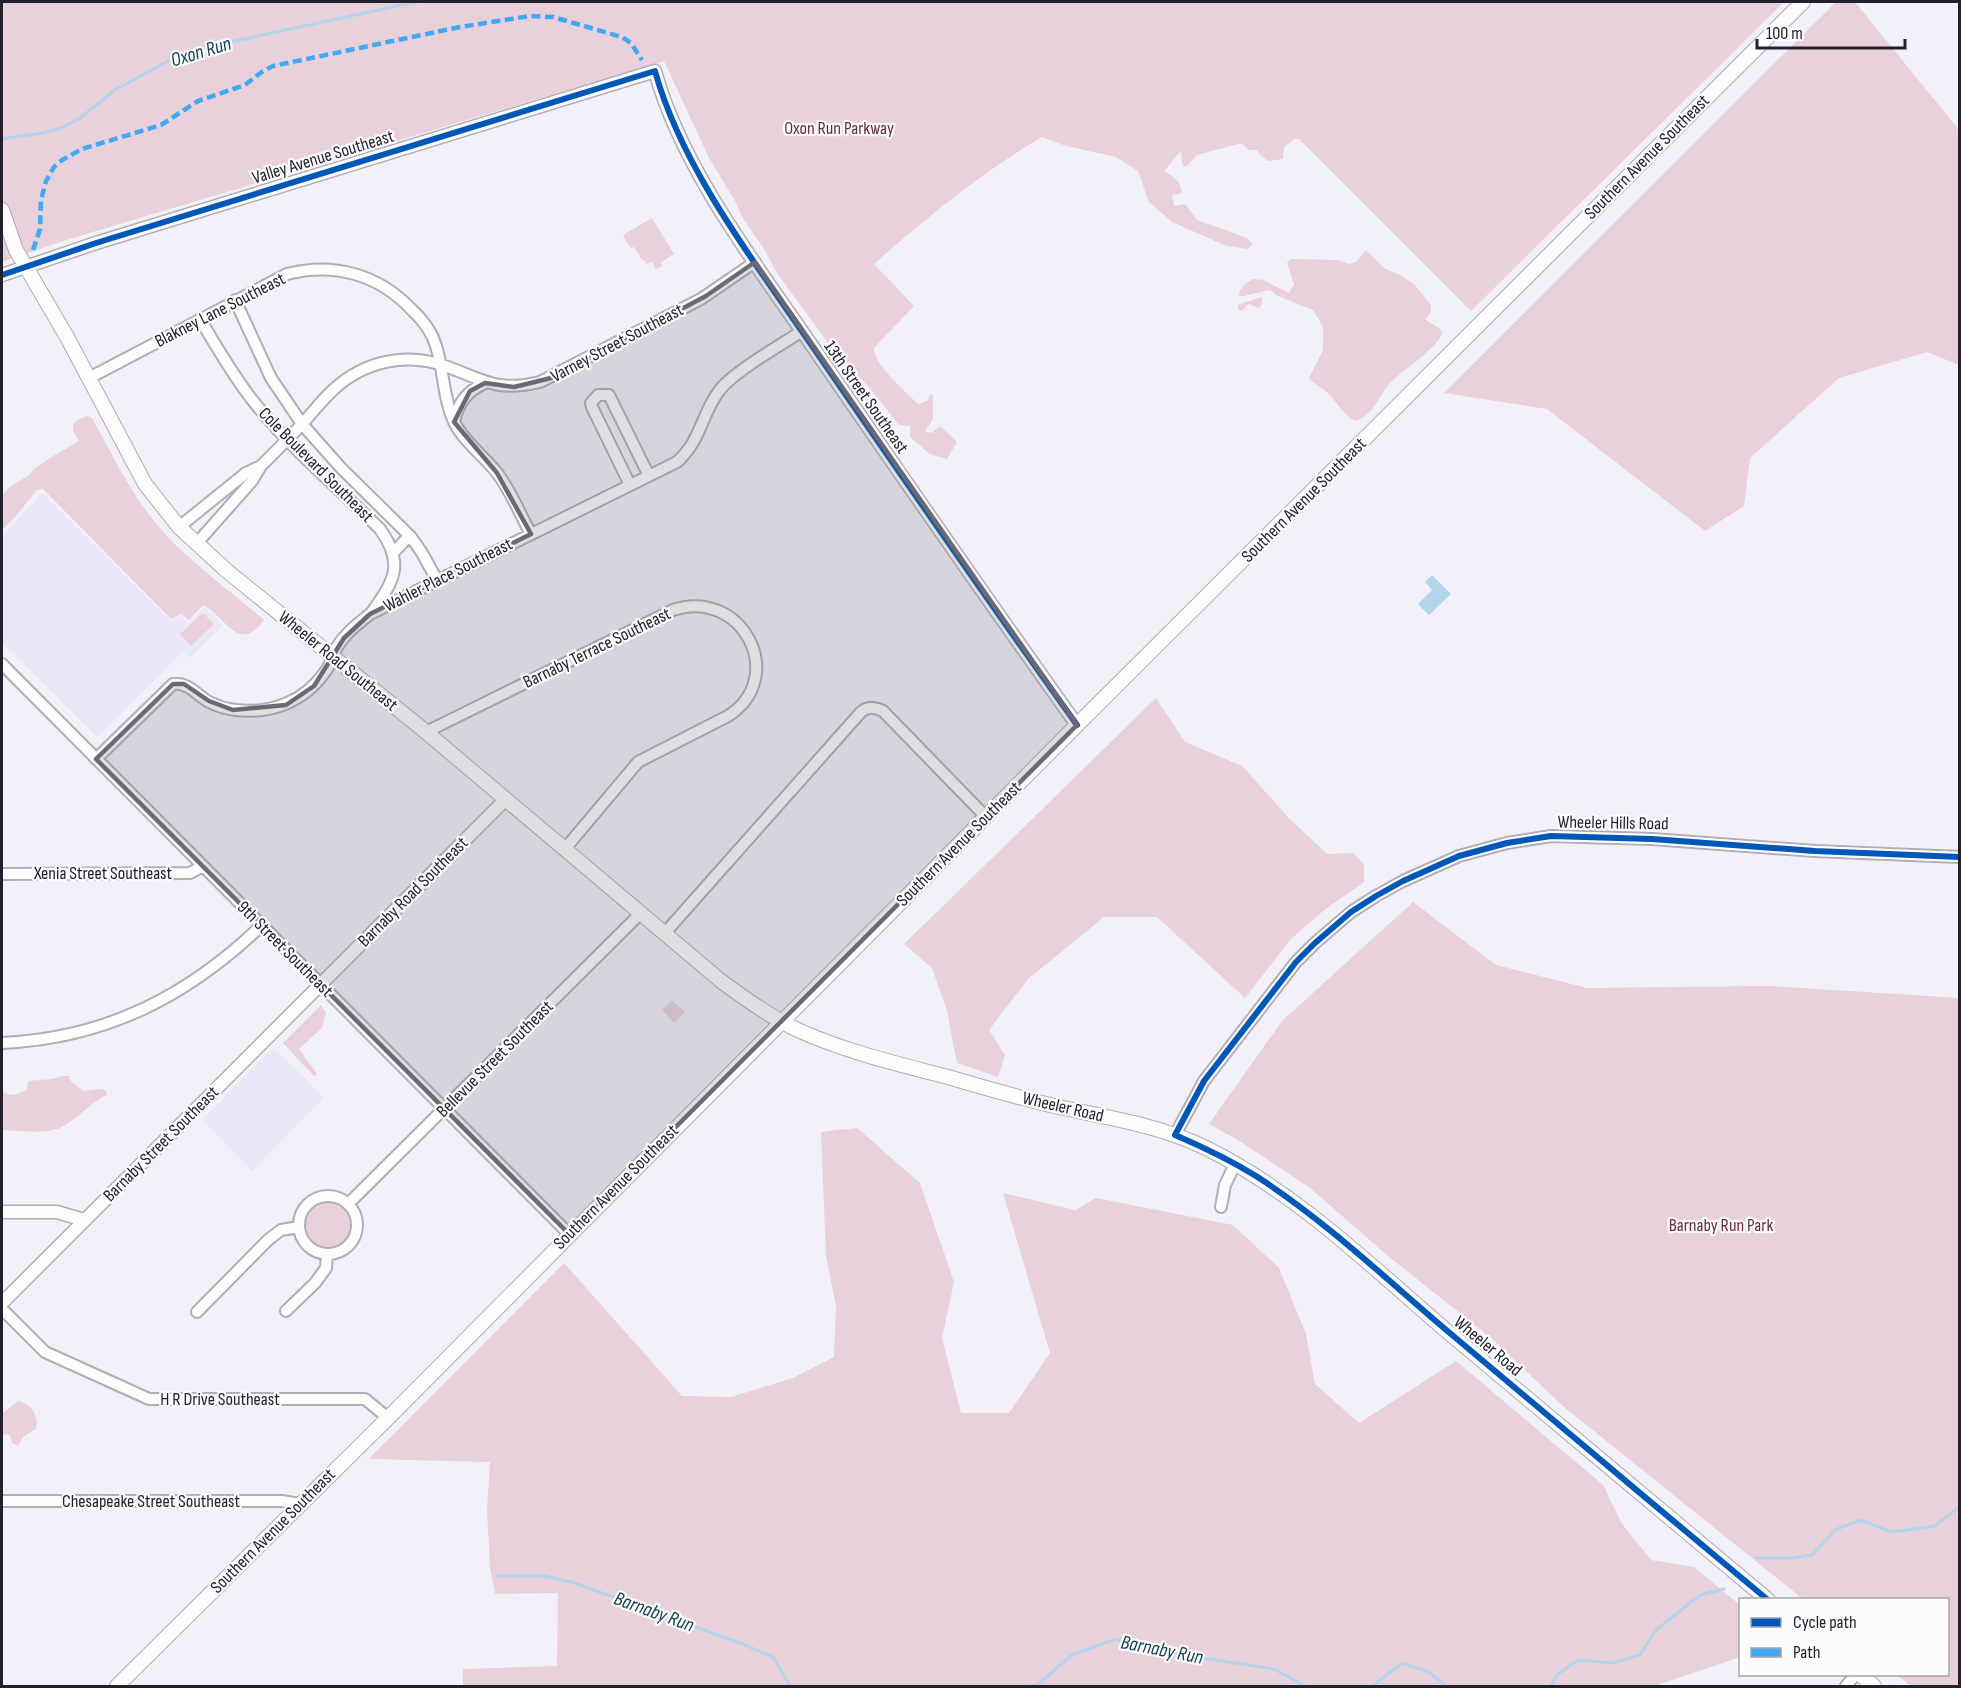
<svg xmlns="http://www.w3.org/2000/svg" width="1961" height="1688" font-family="'Sofia Sans Condensed',sans-serif">
<style>
.built{fill:#ebe7f9}
.green{fill:#e8d1db}
.water{fill:#b2d5eb}
.lines{fill:none;stroke-linecap:round;stroke-linejoin:round}
.stream{stroke:#b2d5eb;stroke-width:3}
.minor-casing{stroke:#b0adb7;stroke-width:14}
.tertiary-casing{stroke:#b0adb7;stroke-width:15}
.secondary-casing{stroke:#b0adb7;stroke-width:16}
.minor{stroke:#fdfdfe;stroke-width:10}
.tertiary{stroke:#fdfdfe;stroke-width:12}
.secondary{stroke:#fdfdfe;stroke-width:14}
.quiet{stroke:#3fa9f5;stroke-width:4.5;stroke-dasharray:9 4.5;stroke-linecap:butt}
.cycleway-casing{stroke:#fcfcfc;stroke-width:10}
.cycleway{stroke:#0057b8;stroke-width:6}
.marked{fill:#6b6974;fill-opacity:0.2;stroke:#6b6974;stroke-width:4.5;stroke-linejoin:round}
.labels{text-anchor:middle;dominant-baseline:central;stroke-width:4.5;stroke-linejoin:round;paint-order:stroke}
.park-label{font-size:18px;fill:#6a2a42;stroke:#fcfcfc}
.street-label{font-size:18px;fill:#23202d;stroke:#fcfcfc}
.water-label{font-size:20px;font-style:italic;fill:#164155;stroke:#fcfcfc}
</style>
<rect width="100%" height="100%" fill="#f2f0f8"/>
<path class="built" d="M42,493L172,622L179,615L189,623L205,607L223,625L190,658L183,652L97,737L2,643V535Z
M274,1048L324,1098L252,1171L202,1120Z"/>
<path class="green" d="M2,2H1784L1471,311L1299,139H1294L1284,147L1283,159L1268,161L1260,155L1257,150H1249L1243,144H1238L1197,155L1187,166H1183L1181,151L1164,171C1174,177 1180,180 1182,193L1172,195L1174,206L1185,204L1197,220L1247,238L1253,244L1247,249L1224,245L1172,222L1149,202L1138,171L1116,157L1066,146L1042,137C982,172 926,218 874,264L914,306L874,348C873,364 906,392 918,404L927,401L930,395H933V419L925,431L931,433L940,426L957,442L947,459L930,454L910,437V426L899,425L869,387L839,358L777,273L764,249L742,217L735,201L709,158L664,61L66,240L2,262Z
M1836,2H1855L1959,130V365L1927,352L1839,378L1750,458L1744,506L1705,531L1547,409L1444,393Z
M652,218L674,254L661,262L663,266L656,269L652,262L647,264L644,260H642L634,247L630,248L623,235Z
M1366,250L1384,268L1400,275L1415,285L1431,305V311L1426,319L1427,321L1439,328L1442,333C1437,350 1398,372 1386,388C1377,400 1372,416 1355,421C1344,416 1337,402 1328,393C1322,387 1314,385 1309,378L1323,350V327L1313,310L1278,296L1270,290L1243,296H1239C1240,287 1245,283 1253,279L1263,280L1289,293L1294,284L1287,263L1291,259L1338,260L1349,264L1356,262Z
M1262,297V304L1259,308L1248,304L1242,311L1238,310V305Z
M88,416L92,418C111,452 129,490 154,521C185,559 227,588 264,620C238,655 227,617 203,605L189,620L181,614L171,619L43,489L37,490L15,517L2,530V496L9,487L28,476L35,468L50,458L79,441L73,430V424L77,420Z
M203,613L214,624L191,646L180,634Z
M1156,698L1185,742L1242,766L1289,818L1327,854L1353,853L1364,865V882L1323,911L1291,939L1245,998L1157,917H1104L1028,979L989,1030L1005,1055L998,1077L957,1063L947,1011L932,968L904,944Z
M1413,902L1496,965L1587,988L1769,986L1959,998V1686H1911L1896,1675L1948,1674V1600L1803,1599L1564,1407L1491,1338L1388,1256L1309,1187L1241,1142L1209,1124L1282,1021Z
M672,1000L685,1012L674,1023L662,1010Z
M321,1005L326,1013L322,1028L299,1049L317,1074L314,1076L283,1043Z
M61,1076H69L71,1081L83,1091L102,1089L106,1091L107,1095C90,1103 79,1117 64,1126C46,1136 21,1130 2,1130V1092C12,1096 15,1096 27,1089L28,1081L53,1079Z
M857,1128L920,1183L954,1282L942,1338L961,1413H1009L1050,1353L1003,1193L1075,1210L1096,1198L1233,1225L1279,1268L1306,1334L1315,1384L1359,1423L1456,1361L1603,1485L1622,1524L1651,1560L1694,1567L1740,1605V1657L1654,1686H463V1669L557,1666L558,1593L495,1594L490,1567L487,1510L490,1462L369,1459L564,1263L682,1396L731,1397L793,1378L834,1357L836,1306L826,1256L821,1132Z
M306 1225a22 22 0 1 1 44 0a22 22 0 1 1-44 0Z
M18,1401C32,1404 39,1416 36,1429L24,1436L18,1446L12,1443L10,1435L2,1434V1414Z"/>
<path class="water" d="M1432,575L1451,594L1429,615L1418,604L1432,590L1425,582Z"/>
<g class="lines">
<path class="stream" d="M2,139L42,133L61,128L79,119L115,90L170,60L216,45L416,2
M1757,1558H1792L1812,1555L1835,1530L1860,1520L1892,1532L1935,1526L1960,1506
M498,1576H544L575,1583L740,1643L773,1657L790,1686
M1028,1686L1037,1685L1072,1655L1115,1639L1164,1652L1274,1669L1305,1686
M1372,1686L1402,1663L1429,1672L1446,1686
M1551,1686L1558,1674L1578,1660L1613,1663L1640,1655L1655,1631L1700,1595L1724,1589"/>
<g class="minor-casing">
<path id="minor" d="M235,300L271,378L302,424L341,468L411,537L422,553L437,580
M200,319C216,346 231,372 250,397C286,444 337,487 380,529C405,564 394,581 372,612
M89,378L287,274C333,262 378,274 411,309C422,319 432,332 436,346C444,371 443,398 454,422C464,442 484,456 498,474C511,492 520,514 531,534
M454,422C458,403 467,391 485,383
M630,485L592,407L591,403L598,395H609L649,476
M179,527L246,473L261,466
M197,543L252,481L261,466C275,452 289,438 302,424C313,412 322,400 333,390C365,360 408,352 448,367C486,381 497,392 540,382L701,299L755,262
M393,553L409,536
M2,664L569,1234
M426,732L673,610C742,587 789,677 728,716L638,762L564,850
M96,759L173,684C188,682 197,695 209,702C217,706 226,709 236,710C271,714 304,702 325,672C331,665 332,655 337,647C345,633 358,624 370,614L677,462C702,439 701,415 719,391C733,372 781,345 802,331
M2,874L190,873L203,866
M664,934L861,712C868,706 875,707 883,711L986,817
M2,1043C106,1038 187,997 262,925
M1175,1135L1204,1081L1296,962L1315,943L1351,912L1376,896L1403,881L1459,856L1507,843L1551,836L1652,839L1815,851L1960,857
M299 1225a29 29 0 1 1 58 0a29 29 0 1 1-58 0Z
M348,1204L640,914
M1221,1207L1225,1185L1235,1164
M2,1309L45,1352L149,1399H365L388,1418
M286,1311L315,1283L326,1268L327,1254
M197,1312L268,1240L281,1230L299,1227
M2,1501H282L300,1504
M1846,1686L1856,1674"/>
</g>
<g class="tertiary-casing">
<path id="tertiary" d="M2,275L96,243L655,71C682,170 759,268 817,353C903,478 989,602 1077,725
M2,1212H57L84,1220
M2,1303L505,800"/>
</g>
<g class="secondary-casing">
<path id="secondary" d="M2,210L16,250L67,337L145,484L179,527L227,571L426,732L721,981C745,999 772,1018 800,1031C847,1052 898,1064 948,1077C982,1087 1016,1097 1050,1105C1103,1117 1157,1124 1206,1148C1297,1193 1372,1267 1448,1332C1555,1421 1661,1511 1768,1600
M1859,1674L1874,1686
M117,1686L388,1418L1077,725L1803,2"/>
</g>
<use href="#minor" class="minor"/>
<use href="#tertiary" class="tertiary"/>
<use href="#secondary" class="secondary"/>
<path class="quiet" d="M33,250L40,229L41,200L46,181L54,167L62,160L82,149L161,125L198,101L245,85L263,71L273,66L460,27L530,16L553,17L622,37L631,43L642,60"/>
<g class="cycleway-casing">
<path id="cycleway" d="M2,275L96,243L655,71C682,170 759,268 817,353C903,478 989,602 1077,725
M1768,1600C1662,1512 1556,1422 1451,1334C1387,1280 1326,1221 1256,1176C1230,1160 1203,1147 1175,1135L1204,1081L1296,962L1315,943L1351,912L1376,896L1403,881L1459,856L1507,843L1551,836L1652,839L1815,851L1960,857"/>
</g>
<use href="#cycleway" class="cycleway"/>
</g>
<path class="marked" d="M755,262L1077,725L569,1234L96,759L173,684H184L209,701L233,710L286,705L314,686L344,638L370,614L531,534L497,473L454,422L470,391L485,383L514,387L551,378L706,296Z"/>
<g class="labels">
<g class="park-label">
<text x="839" y="128">Oxon Run Parkway</text>
<text x="1721" y="1225">Barnaby Run Park</text>
</g>
<g class="street-label">
<text transform="translate(323 157) rotate(-17)">Valley Avenue Southeast</text>
<text transform="translate(1647 157) rotate(-45)">Southern Avenue Southeast</text>
<text transform="translate(220 310) rotate(-27)">Blakney Lane Southeast</text>
<text transform="translate(617 343) rotate(-28)">Varney Street Southeast</text>
<text transform="translate(866 397) rotate(55)">13th Street Southeast</text>
<text transform="translate(316 465) rotate(45)">Cole Boulevard Southeast</text>
<text transform="translate(1304 500) rotate(-45)">Southern Avenue Southeast</text>
<text transform="translate(448 575) rotate(-27)">Wahler Place Southeast</text>
<text transform="translate(597 648) rotate(-26)">Barnaby Terrace Southeast</text>
<text transform="translate(338 661) rotate(39)">Wheeler Road Southeast</text>
<text transform="translate(1613 823) rotate(1)">Wheeler Hills Road</text>
<text transform="translate(959 844) rotate(-45)">Southern Avenue Southeast</text>
<text x="103" y="873">Xenia Street Southeast</text>
<text transform="translate(413 892) rotate(-45)">Barnaby Road Southeast</text>
<text transform="translate(285 949) rotate(45)">9th Street Southeast</text>
<text transform="translate(495 1059) rotate(-45)">Bellevue Street Southeast</text>
<text transform="translate(1063 1107) rotate(13)">Wheeler Road</text>
<text transform="translate(161 1144) rotate(-45)">Barnaby Street Southeast</text>
<text transform="translate(616 1187) rotate(-45)">Southern Avenue Southeast</text>
<text transform="translate(1488 1346) rotate(40)">Wheeler Road</text>
<text x="220" y="1399">H R Drive Southeast</text>
<text x="151" y="1501">Chesapeake Street Southeast</text>
<text transform="translate(273 1531) rotate(-45)">Southern Avenue Southeast</text>
</g>
<g class="water-label">
<text transform="translate(201 52) rotate(-17)">Oxon Run</text>
<text transform="translate(654 1612) rotate(20)">Barnaby Run</text>
<text transform="translate(1162 1650) rotate(11)">Barnaby Run</text>
</g>
</g>
<rect width="1961" height="1688" fill="none" stroke="#23202d" stroke-width="6"/>
<rect x="1739" y="1598" width="210" height="78" fill="#fcfcfc" stroke="#a5a4a9" stroke-width="1.5"/>
<rect x="1751" y="1618" width="30" height="9" fill="#0057b8" stroke="#a5a4a9" stroke-width="1.5"/>
<text x="1793" y="1628" font-size="18" fill="#23202d">Cycle path</text>
<rect x="1751" y="1648" width="30" height="9" fill="#3fa9f5" stroke="#a5a4a9" stroke-width="1.5"/>
<text x="1793" y="1658" font-size="18" fill="#23202d">Path</text>
<path d="M1757 39v9h148v-9" fill="none" stroke="#23202d" stroke-width="3"/>
<text x="1766" y="39" font-size="18" fill="#23202d" stroke="#fcfcfc" stroke-width="4.5" paint-order="stroke">100 m</text>
</svg>
